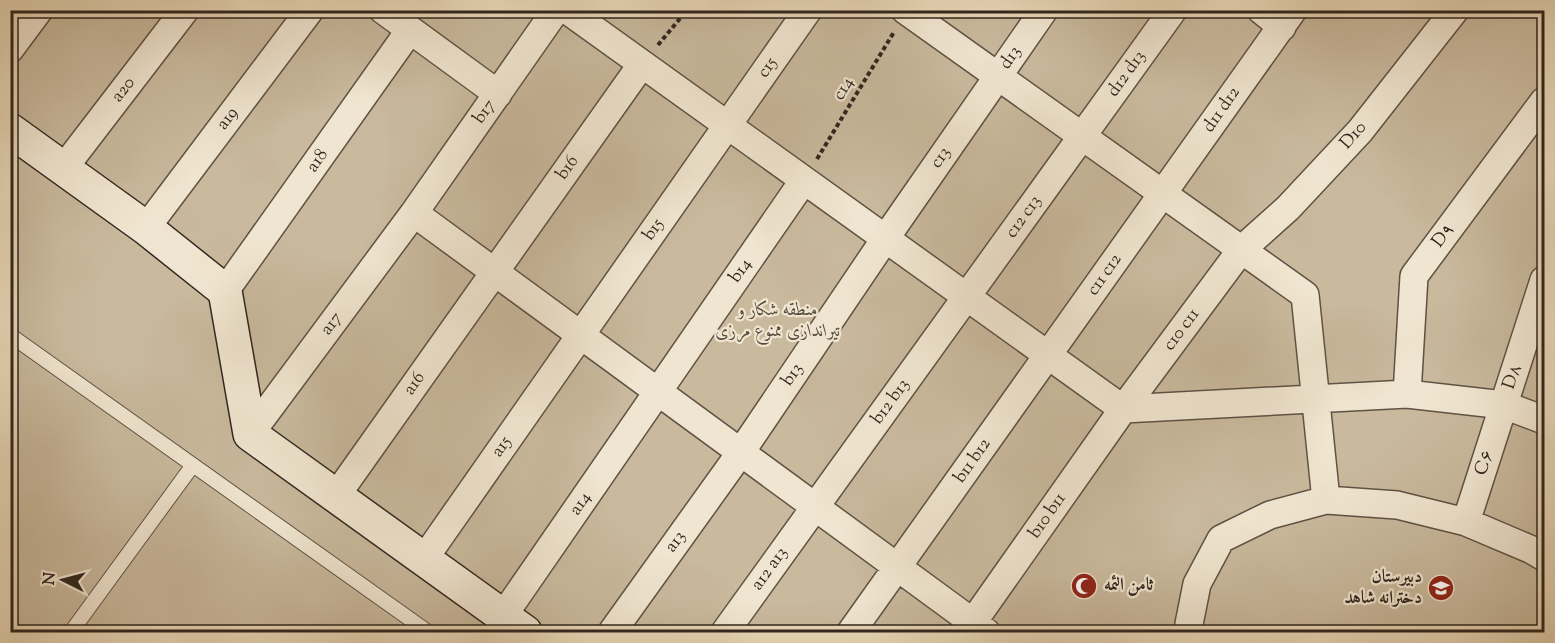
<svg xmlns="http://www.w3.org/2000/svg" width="1555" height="643" font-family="'Sorts Mill Goudy',Amiri,serif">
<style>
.green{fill:#c9b99d;stroke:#7d705e;stroke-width:1.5}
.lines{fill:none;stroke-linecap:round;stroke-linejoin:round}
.lane-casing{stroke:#5f5245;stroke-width:16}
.street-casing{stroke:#5f5245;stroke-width:30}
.secondary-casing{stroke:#31261f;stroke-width:36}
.path{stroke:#31261f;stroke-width:4;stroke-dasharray:4.5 3;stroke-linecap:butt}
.lane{stroke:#f0e5d0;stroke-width:14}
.street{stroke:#f0e5d0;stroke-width:27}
.secondary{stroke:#f0e5d0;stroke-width:33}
.labels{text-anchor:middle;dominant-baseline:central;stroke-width:4.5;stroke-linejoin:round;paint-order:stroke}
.street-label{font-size:18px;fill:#31261f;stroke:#f0e5d0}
.park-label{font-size:18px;font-style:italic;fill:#574b3e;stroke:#f0e5d0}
.poi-label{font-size:18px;font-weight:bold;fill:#31261f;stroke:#f0e5d0;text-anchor:end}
</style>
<rect width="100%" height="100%" fill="#e8d7b7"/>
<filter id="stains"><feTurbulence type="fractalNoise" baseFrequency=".00333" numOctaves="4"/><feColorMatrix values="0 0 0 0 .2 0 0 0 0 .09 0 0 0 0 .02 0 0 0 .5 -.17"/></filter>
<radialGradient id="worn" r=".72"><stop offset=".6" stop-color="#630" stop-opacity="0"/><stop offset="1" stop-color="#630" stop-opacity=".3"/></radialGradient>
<path class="green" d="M11,11H1544V632H11Z"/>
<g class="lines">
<g class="lane-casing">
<path id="lane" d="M10,335L428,632
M71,632L193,465"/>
</g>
<g class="street-casing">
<path id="street" d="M383,10L498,94
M567,10L1123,409L1407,394L1504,405L1544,420
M905,10L1305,295L1326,500
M1261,10L1282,27
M10,49L39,10
M63,169L185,10
M414,213L986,632
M146,228L310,10
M225,291L410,30
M1407,394L1414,276L1544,101
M250,434L414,213L556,10
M336,496L642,64
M1466,522L1544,280
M424,559L808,10
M503,616L804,180
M612,632L741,452L885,239L1044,10
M725,632L1173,10
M851,632L1293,10
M966,632L1123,409L1241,250L1288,208L1360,131L1455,10
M1190,632L1189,624L1197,584L1221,539L1270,515L1326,500L1397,505L1466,522L1532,550L1544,557"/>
</g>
<g class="secondary-casing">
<path id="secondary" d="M10,130L146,228L225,291L250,434L525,632"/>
</g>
<path class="path" d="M658,45L687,10
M817,159L894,32"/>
<use href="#lane" class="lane"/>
<use href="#street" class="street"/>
<use href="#secondary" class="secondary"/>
</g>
<defs>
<g id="mosque-disc" transform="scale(1.35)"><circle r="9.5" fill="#8f2418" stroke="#f0e5d0"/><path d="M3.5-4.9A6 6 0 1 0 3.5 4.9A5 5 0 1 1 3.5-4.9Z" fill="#fff"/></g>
<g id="school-disc" transform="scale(1.35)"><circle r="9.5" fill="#8f2418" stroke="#f0e5d0"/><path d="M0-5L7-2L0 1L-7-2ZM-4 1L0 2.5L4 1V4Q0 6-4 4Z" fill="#fff"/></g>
</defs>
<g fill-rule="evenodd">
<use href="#mosque-disc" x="1084" y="586"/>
<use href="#school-disc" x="1441" y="588"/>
</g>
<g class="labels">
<g class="street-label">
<text transform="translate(1011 58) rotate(-55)">d13</text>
<text transform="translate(768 68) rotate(-55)">c15</text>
<text transform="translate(1127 74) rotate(-54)">d12 d13</text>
<text transform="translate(844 89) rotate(-59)">c14</text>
<text transform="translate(124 90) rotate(-52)">a20</text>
<text transform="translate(1222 110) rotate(-55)">d11 d12</text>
<text transform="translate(485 112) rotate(-55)">b17</text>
<text transform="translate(228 119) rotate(-53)">a19</text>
<text transform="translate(1354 136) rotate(-49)">D10</text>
<text transform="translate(941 158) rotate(-55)">c13</text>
<text transform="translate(318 161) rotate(-55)">a18</text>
<text transform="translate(568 168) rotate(-55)">b16</text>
<text transform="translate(1024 217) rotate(-54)">c12 c13</text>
<text transform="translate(654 230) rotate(-55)">b15</text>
<text transform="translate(1444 236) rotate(-53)">D۹</text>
<text transform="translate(741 271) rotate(-55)">b14</text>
<text transform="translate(1105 275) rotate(-55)">c11 c12</text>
<text transform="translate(332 324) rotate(-53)">a17</text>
<text transform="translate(1182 330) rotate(-53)">c10 c11</text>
<text transform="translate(793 375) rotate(-56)">b13</text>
<text transform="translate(1513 377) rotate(-72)">D۸</text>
<text transform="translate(415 384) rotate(-55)">a16</text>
<text transform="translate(891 402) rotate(-54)">b12 b13</text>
<text transform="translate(502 447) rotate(-55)">a15</text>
<text transform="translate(973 461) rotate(-55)">b11 b12</text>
<text transform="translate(1485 463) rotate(-72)">C۶</text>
<text transform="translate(581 504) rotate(-55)">a14</text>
<text transform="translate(1048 516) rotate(-55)">b10 b11</text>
<text transform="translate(676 542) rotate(-54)">a13</text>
<text transform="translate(770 569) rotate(-54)">a12 a13</text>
</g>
<g class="park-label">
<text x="778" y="311">منطقه شکار و<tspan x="778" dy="21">تیراندازی ممنوع مرزی</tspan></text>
</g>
<g class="poi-label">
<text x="1422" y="578">دبیرستان<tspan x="1422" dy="21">دخترانه شاهد</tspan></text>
<text x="1104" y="586" text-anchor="start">ثامن الئمه</text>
</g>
</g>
<rect width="1555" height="643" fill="none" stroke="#e8d7b7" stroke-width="36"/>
<rect x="12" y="12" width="1531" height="619" fill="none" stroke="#31261f" stroke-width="3"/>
<rect x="18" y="18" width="1519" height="607" fill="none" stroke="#31261f" stroke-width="1.5"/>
<g transform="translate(63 580) rotate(276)" stroke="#f0e5d0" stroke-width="4.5" paint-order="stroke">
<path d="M0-4.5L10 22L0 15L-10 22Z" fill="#31261f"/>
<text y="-9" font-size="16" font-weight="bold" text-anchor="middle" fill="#31261f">N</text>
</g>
<rect width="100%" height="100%" filter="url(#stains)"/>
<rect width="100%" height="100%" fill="url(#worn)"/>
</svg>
